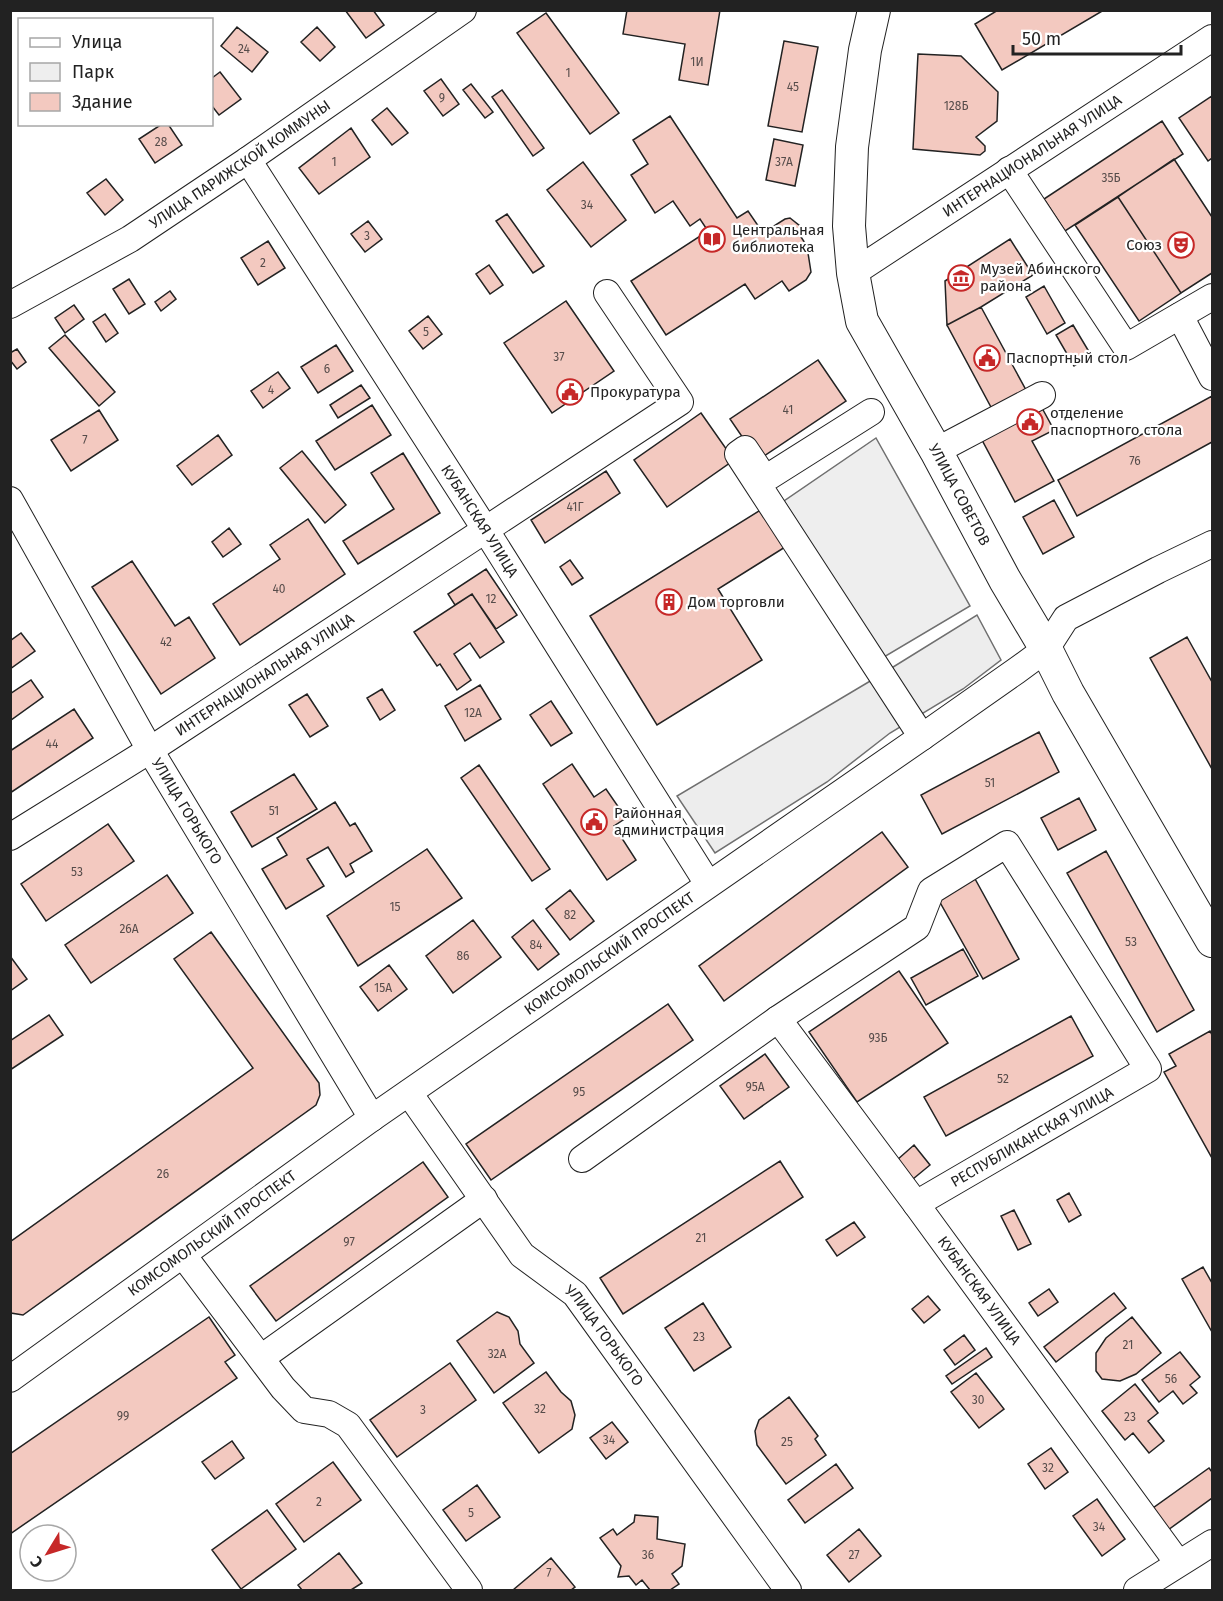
<svg xmlns="http://www.w3.org/2000/svg" width="1223" height="1601" font-family="'Fira Sans',sans-serif">
<style>
.green{fill:#eee;stroke:#6f6f6f;stroke-width:1.5}
.parking{fill:#ededed;stroke:#6f6f6f;stroke-width:1.5}
.building{fill:#f3c9c0;stroke:#222;stroke-width:1.5}
.lines{fill:none;stroke-linecap:round;stroke-linejoin:round}
.minor-casing{stroke:#222;stroke-width:28}
.major-casing{stroke:#222;stroke-width:34}
.minor{stroke:#fff;stroke-width:26}
.major{stroke:#fff;stroke-width:32}
.labels{text-anchor:middle;dominant-baseline:central;stroke-width:4.5;stroke-linejoin:round;paint-order:stroke}
.number-label{font-size:12px;fill:#564c4a}
.street-label{font-size:15px;fill:#222;stroke:#fff}
.poi-label{font-size:15px;fill:#222;stroke:#fff;text-anchor:start}
</style>
<rect width="100%" height="100%" fill="#fff"/>
<path class="green" d="M876,438L970,606L884,657L784,501Z"/>
<path class="parking" d="M977,615L1001,660L963,689L890,733L827,782L715,853L677,796L877,677Z"/>
<path class="building" d="M345,10H373L384,25L366,38Z
M627,10H720L708,85L679,80L685,44L623,34Z
M998,10H1104L1002,70L975,24Z
M546,13L619,113L590,134L517,33Z
M237,27L268,52L252,72L221,46Z
M317,27L335,47L320,61L301,42Z
M784,41L818,47L802,132L768,126Z
M918,54L961,56L998,92L997,121L976,137L985,146V151L980,155L913,149Z
M220,72L241,99L219,115L212,106V78Z
M441,79L459,104L443,116L424,91Z
M471,84L493,112L485,118L463,90Z
M502,90L544,148L533,156L492,97Z
M1212,96V158L1208,161L1179,118Z
M387,108L408,133L392,145L372,120Z
M670,116L737,218L748,211L763,233L785,219L790,218L800,226L801,231V237L805,243L808,253L811,272L806,280L789,291L782,281L755,299L745,284L666,335L631,281L708,231L700,219L690,226L673,201L655,213L631,175L648,164L633,140Z
M1162,121L1183,154L1065,231L1044,199Z
M162,124H168L182,145L155,163L139,139Z
M351,128L370,157L319,194L299,168Z
M774,139L803,145L795,186L766,180Z
M1174,159L1212,217V273L1181,293L1118,197Z
M583,162L626,220L591,247L547,190Z
M106,179L123,200L105,215L87,193Z
M1118,197L1181,293L1139,321L1075,225Z
M507,214L544,266L533,273L496,221Z
M368,221L382,239L365,252L351,234Z
M1010,239L1033,275L981,307L947,325L945,281Z
M268,241L285,268L258,285L241,258Z
M489,265L503,285L490,294L476,274Z
M129,279L145,304L129,314L113,289Z
M1044,286L1065,323L1047,334L1026,297Z
M170,291L176,299L161,311L155,302Z
M566,301L614,371L552,413L504,343Z
M74,305L84,319L65,333L55,318Z
M981,307L1026,390L992,409L947,325Z
M105,314L118,333L106,342L93,322Z
M428,316L442,334L423,349L409,331Z
M1073,325L1091,355L1074,366L1056,335Z
M65,335L115,392L99,406L49,348Z
M336,345L353,371L318,393L301,367Z
M17,349L26,362L17,369L10,360V353Z
M818,360L846,401L758,460L730,419Z
M278,372L290,388L263,408L251,391Z
M361,385L370,398L338,418L330,405Z
M1212,396V442L1077,516L1058,480Z
M372,405L391,435L335,470L316,441Z
M1042,408L1054,430L1032,441L1054,481L1015,502L982,440Z
M99,410L118,440L71,471L51,440Z
M701,413L734,460L667,507L634,460Z
M218,435L232,455L192,485L177,466Z
M302,451L346,505L325,523L280,468Z
M403,453L440,513L358,564L343,541L394,509L371,473Z
M606,471L620,493L545,543L531,520Z
M1054,500L1074,537L1043,554L1023,517Z
M767,506L790,544L718,589L762,660L657,725L590,616Z
M308,519L345,574L240,645L213,604L280,559L270,545Z
M229,528L241,544L223,557L212,542Z
M570,560L583,578L572,585L560,567Z
M132,561L175,626L189,617L215,658L161,694L92,587Z
M486,569L517,615L496,629L472,594L455,605L448,594Z
M472,594L504,642L480,658L470,643L454,654L471,680L457,690L440,664L437,666L414,632Z
M21,633L35,651L10,669V641Z
M1187,637L1212,682V769L1150,658Z
M31,680L43,697L11,720L10,694Z
M480,685L501,719L465,741L445,706Z
M382,689L395,710L380,720L367,698Z
M307,694L328,726L310,737L289,705Z
M551,701L572,733L551,746L530,715Z
M74,709L93,738L10,793V751Z
M1039,732L1059,772L942,834L921,795Z
M572,764L594,797L606,789L626,818L614,826L636,860L607,880L543,784Z
M479,765L550,869L532,881L461,778Z
M294,774L317,809L252,847L231,812Z
M1079,798L1096,830L1058,850L1041,818Z
M335,802L350,826L355,823L372,851L350,864L354,872L346,877L328,847L307,859L324,886L286,909L262,869L287,855L277,838Z
M108,824L134,861L46,921L21,884Z
M882,832L908,867L724,1001L699,966Z
M427,849L462,898L358,966L327,916Z
M1106,851L1194,1010L1157,1032L1067,873Z
M167,875L193,913L91,983L65,945Z
M974,877L1019,959L983,979L937,897Z
M570,890L594,921L570,940L546,909Z
M473,920L501,957L453,993L426,956Z
M533,920L559,954L538,970L512,937Z
M211,932L319,1083L320,1095L316,1105L23,1315L11,1313L10,1242L253,1068L174,959Z
M963,949L978,976L926,1005L911,978Z
M10,956L27,979L10,991Z
M389,965L407,989L378,1011L360,987Z
M899,971L948,1043L857,1102L809,1032Z
M668,1004L693,1040L491,1180L466,1144Z
M49,1015L63,1035L10,1070V1041Z
M1071,1016L1093,1056L946,1136L924,1097Z
M1210,1031L1212,1035V1158L1164,1072L1176,1066L1169,1054Z
M765,1054L789,1087L744,1119L720,1086Z
M914,1145L930,1165L913,1179L897,1160Z
M780,1161L803,1197L623,1314L600,1278Z
M423,1162L448,1197L276,1321L250,1286Z
M1069,1193L1081,1215L1069,1222L1057,1200Z
M1014,1210L1031,1244L1018,1250L1001,1216Z
M854,1222L865,1237L837,1256L826,1240Z
M1203,1267L1212,1283V1332L1182,1279Z
M1049,1289L1058,1302L1038,1316L1029,1303Z
M1114,1293L1126,1308L1056,1362L1044,1347Z
M928,1296L940,1310L924,1323L912,1309Z
M703,1303L731,1347L694,1371L665,1328Z
M497,1312L509,1317L518,1331L520,1344L534,1363L494,1393L457,1341Z
M209,1317L235,1355L225,1362L237,1378L10,1534V1454Z
M1132,1317L1161,1353L1136,1374L1120,1381L1102,1379L1096,1371V1353L1106,1338Z
M964,1335L975,1350L955,1365L944,1350Z
M986,1348L992,1357L952,1384L946,1376Z
M1180,1352L1200,1377L1190,1385L1197,1393L1183,1404L1173,1391L1159,1402L1142,1380Z
M450,1363L476,1400L397,1457L370,1420Z
M546,1372L561,1392L571,1401L575,1415L572,1429L539,1453L503,1403Z
M976,1373L1004,1409L979,1428L951,1392Z
M1135,1384L1158,1413L1148,1421L1164,1441L1149,1453L1133,1433L1125,1440L1102,1411Z
M789,1397L818,1436L815,1439L826,1455L786,1484L757,1445L755,1431L759,1420Z
M612,1422L628,1442L606,1459L590,1438Z
M232,1441L244,1458L215,1479L202,1462Z
M1051,1448L1068,1472L1045,1489L1028,1464Z
M333,1462L361,1500L304,1542L276,1504Z
M836,1464L853,1488L805,1523L788,1500Z
M1209,1468L1212,1472V1498L1168,1530L1153,1508Z
M477,1485L500,1517L466,1541L443,1510Z
M1097,1499L1125,1539L1102,1556L1073,1516Z
M267,1510L296,1549L241,1589L212,1550Z
M635,1515L658,1517L657,1539L685,1544L682,1566L672,1574L679,1584L670,1590H650L642,1580L636,1585L629,1576L618,1577L621,1566L600,1538L613,1529L617,1535L634,1522Z
M859,1529L881,1556L849,1582L827,1555Z
M339,1553L362,1583L351,1590H302L298,1585Z
M551,1558L575,1587L571,1590H513Z"/>
<g class="lines">
<g class="minor-casing">
<g id="minor">
<path id="s1" d="M248,160L485,529L708,884"/>
<path d="M1009,170L1126,347L1212,297"/>
<path id="s2" d="M853,273L1212,38"/>
<path id="s3" d="M10,305L130,239L248,160L463,10"/>
<path d="M1180,316L1212,377"/>
<path d="M871,412L765,479L745,449L738,454L922,737"/>
<path d="M936,451L1042,395"/>
<path id="s4" d="M10,500L150,750L372,1118"/>
<path id="s5" d="M10,837L150,750L680,402L607,293"/>
<path id="s6" d="M778,1019L916,1204L1178,1563"/>
<path id="s7" d="M409,1093L522,1255L575,1294L788,1590"/>
<path d="M582,1159L778,1019L917,927L931,891L1007,844L1148,1069L916,1204"/>
<path d="M183,1255L283,1388L304,1410L329,1414L348,1425L469,1590"/>
<path d="M261,1358L484,1199"/>
<path id="s8" d="M10,1379L372,1118L922,737L1016,671L1046,649L1066,618L1158,570L1212,544"/>
<path d="M1137,1590L1212,1543"/>
</g>
</g>
<g class="major-casing">
<g id="major">
<path id="s9" d="M874,10L865,50L852,147L849,226L853,273L862,321L936,451L1005,580L1046,649L1068,693L1212,941"/>
</g>
</g>
<use href="#minor" class="minor"/>
<use href="#major" class="major"/>
</g>
<defs>
<g id="library-ring" transform="scale(1.35)"><circle r="9.5" fill="#fff" stroke="#c62828" stroke-width="1.5"/><path d="M-6-4Q-3-5.5-.7-3.5V5Q-3 3-6 4ZM6-4Q3-5.5 .7-3.5V5Q3 3 6 4Z" fill="#c62828"/></g>
<g id="theatre-ring" transform="scale(1.35)"><circle r="9.5" fill="#fff" stroke="#c62828" stroke-width="1.5"/><path d="M-5-5.5Q0-4 5-5.5V0Q5 5 0 6Q-5 5-5 0ZM-3.3-2.5H-1v1.5H-3.3ZM1-2.5H3.3v1.5H1ZM-2.8 1Q0 5.5 2.8 1Z" fill="#c62828"/></g>
<g id="museum-ring" transform="scale(1.35)"><circle r="9.5" fill="#fff" stroke="#c62828" stroke-width="1.5"/><path d="M0-6L6-3V-2H-6V-3ZM-5-1h2V3h-2ZM-1-1h2V3h-2ZM3-1h2V3H3ZM-6 4H6V6H-6Z" fill="#c62828"/></g>
<g id="civic-ring" transform="scale(1.35)"><circle r="9.5" fill="#fff" stroke="#c62828" stroke-width="1.5"/><path d="M-.6-6.5H3V-4.5H.6V-3L4-1V1h2V6H-6V1h2V-1L-.6-3ZM-1.2 2.5V6h2.4V2.5Z" fill="#c62828"/></g>
<g id="building-ring" transform="scale(1.35)"><circle r="9.5" fill="#fff" stroke="#c62828" stroke-width="1.5"/><path d="M-4-6H4V6H1V3H-1V6H-4ZM-2.5-4.3h1.7v1.8h-1.7ZM.8-4.3h1.7v1.8H.8ZM-2.5-1h1.7V.8h-1.7ZM.8-1h1.7V.8H.8Z" fill="#c62828"/></g>
</defs>
<g fill-rule="evenodd">
<use href="#library-ring" x="712" y="239"/>
<use href="#theatre-ring" x="1181" y="245"/>
<use href="#museum-ring" x="961" y="278"/>
<use href="#civic-ring" x="987" y="358"/>
<use href="#civic-ring" x="570" y="392"/>
<use href="#civic-ring" x="1030" y="422"/>
<use href="#building-ring" x="669" y="602"/>
<use href="#civic-ring" x="594" y="822"/>
</g>
<g class="labels">
<g class="number-label">
<text x="244" y="49">24</text>
<text x="697" y="62">1И</text>
<text x="568" y="73">1</text>
<text x="793" y="87">45</text>
<text x="442" y="98">9</text>
<text x="956" y="106">128Б</text>
<text x="161" y="142">28</text>
<text x="334" y="162">1</text>
<text x="784" y="162">37А</text>
<text x="1111" y="178">35Б</text>
<text x="587" y="205">34</text>
<text x="367" y="236">3</text>
<text x="263" y="263">2</text>
<text x="426" y="332">5</text>
<text x="559" y="357">37</text>
<text x="327" y="369">6</text>
<text x="271" y="390">4</text>
<text x="788" y="410">41</text>
<text x="85" y="440">7</text>
<text x="1135" y="461">76</text>
<text x="575" y="507">41Г</text>
<text x="279" y="589">40</text>
<text x="491" y="599">12</text>
<text x="166" y="642">42</text>
<text x="473" y="713">12А</text>
<text x="52" y="744">44</text>
<text x="990" y="783">51</text>
<text x="274" y="811">51</text>
<text x="77" y="872">53</text>
<text x="395" y="907">15</text>
<text x="570" y="915">82</text>
<text x="129" y="929">26А</text>
<text x="1131" y="942">53</text>
<text x="536" y="945">84</text>
<text x="463" y="956">86</text>
<text x="383" y="988">15А</text>
<text x="878" y="1038">93Б</text>
<text x="1003" y="1079">52</text>
<text x="755" y="1087">95А</text>
<text x="579" y="1092">95</text>
<text x="163" y="1174">26</text>
<text x="701" y="1238">21</text>
<text x="349" y="1242">97</text>
<text x="699" y="1337">23</text>
<text x="1128" y="1345">21</text>
<text x="497" y="1354">32А</text>
<text x="1171" y="1379">56</text>
<text x="978" y="1400">30</text>
<text x="540" y="1409">32</text>
<text x="423" y="1410">3</text>
<text x="123" y="1416">99</text>
<text x="1130" y="1417">23</text>
<text x="609" y="1440">34</text>
<text x="787" y="1442">25</text>
<text x="1048" y="1468">32</text>
<text x="319" y="1502">2</text>
<text x="471" y="1513">5</text>
<text x="1099" y="1527">34</text>
<text x="648" y="1555">36</text>
<text x="854" y="1555">27</text>
<text x="549" y="1573">7</text>
</g>
<g class="street-label">
<text stroke="none"><textPath href="#s2" startOffset="214">ИНТЕРНАЦИОНАЛЬНАЯ УЛИЦА</textPath></text>
<text stroke="none"><textPath href="#s3" startOffset="270">УЛИЦА ПАРИЖСКОЙ КОММУНЫ</textPath></text>
<text stroke="none"><textPath href="#s9" startOffset="513">УЛИЦА СОВЕТОВ</textPath></text>
<text stroke="none"><textPath href="#s1" startOffset="429">КУБАНСКАЯ УЛИЦА</textPath></text>
<text stroke="none"><textPath href="#s5" startOffset="302">ИНТЕРНАЦИОНАЛЬНАЯ УЛИЦА</textPath></text>
<text stroke="none"><textPath href="#s4" startOffset="358">УЛИЦА ГОРЬКОГО</textPath></text>
<text stroke="none"><textPath href="#s8" startOffset="735">КОМСОМОЛЬСКИЙ ПРОСПЕКТ</textPath></text>
<text transform="translate(1032 1137) rotate(-30)">РЕСПУБЛИКАНСКАЯ УЛИЦА</text>
<text stroke="none"><textPath href="#s8" startOffset="249">КОМСОМОЛЬСКИЙ ПРОСПЕКТ</textPath></text>
<text stroke="none"><textPath href="#s6" startOffset="338">КУБАНСКАЯ УЛИЦА</textPath></text>
<text stroke="none"><textPath href="#s7" startOffset="314">УЛИЦА ГОРЬКОГО</textPath></text>
</g>
<g class="poi-label">
<text x="732" y="230">Центральная<tspan x="732" dy="17">библиотека</tspan></text>
<text x="1162" y="245" text-anchor="end">Союз</text>
<text x="980" y="269">Музей Абинского<tspan x="980" dy="17">района</tspan></text>
<text x="1006" y="358">Паспортный стол</text>
<text x="590" y="392">Прокуратура</text>
<text x="1050" y="413">отделение<tspan x="1050" dy="17">паспортного стола</tspan></text>
<text x="688" y="602">Дом торговли</text>
<text x="614" y="813">Районная<tspan x="614" dy="17">администрация</tspan></text>
</g>
</g>
<rect width="1223" height="1601" fill="none" stroke="#222222" stroke-width="24"/>
<rect x="18" y="18" width="195" height="108" fill="#ffffff" stroke="#a7a7a7" stroke-width="1.5"/>
<rect x="30" y="38" width="30" height="9" fill="#ffffff" stroke="#a7a7a7" stroke-width="1.5"/>
<text x="72" y="48" font-size="18" fill="#222222">Улица</text>
<rect x="30" y="63" width="30" height="18" fill="#eeeeee" stroke="#a7a7a7" stroke-width="1.5"/>
<text x="72" y="78" font-size="18" fill="#222222">Парк</text>
<rect x="30" y="93" width="30" height="18" fill="#f3c9c0" stroke="#a7a7a7" stroke-width="1.5"/>
<text x="72" y="108" font-size="18" fill="#222222">Здание</text>
<g transform="translate(48 1553) rotate(232)"><circle r="28" fill="#ffffff" stroke="#a7a7a7" stroke-width="1.5"/>
<path d="M0-4.5L10 22L0 15L-10 22Z" fill="#c62828"/>
<text y="-9" font-size="16" font-weight="bold" text-anchor="middle" fill="#222222">С</text>
</g>
<path d="M1013 45v9h168v-9" fill="none" stroke="#222222" stroke-width="3"/>
<text x="1022" y="45" font-size="18" fill="#222222" stroke="#ffffff" stroke-width="4.5" paint-order="stroke">50 m</text>
</svg>
